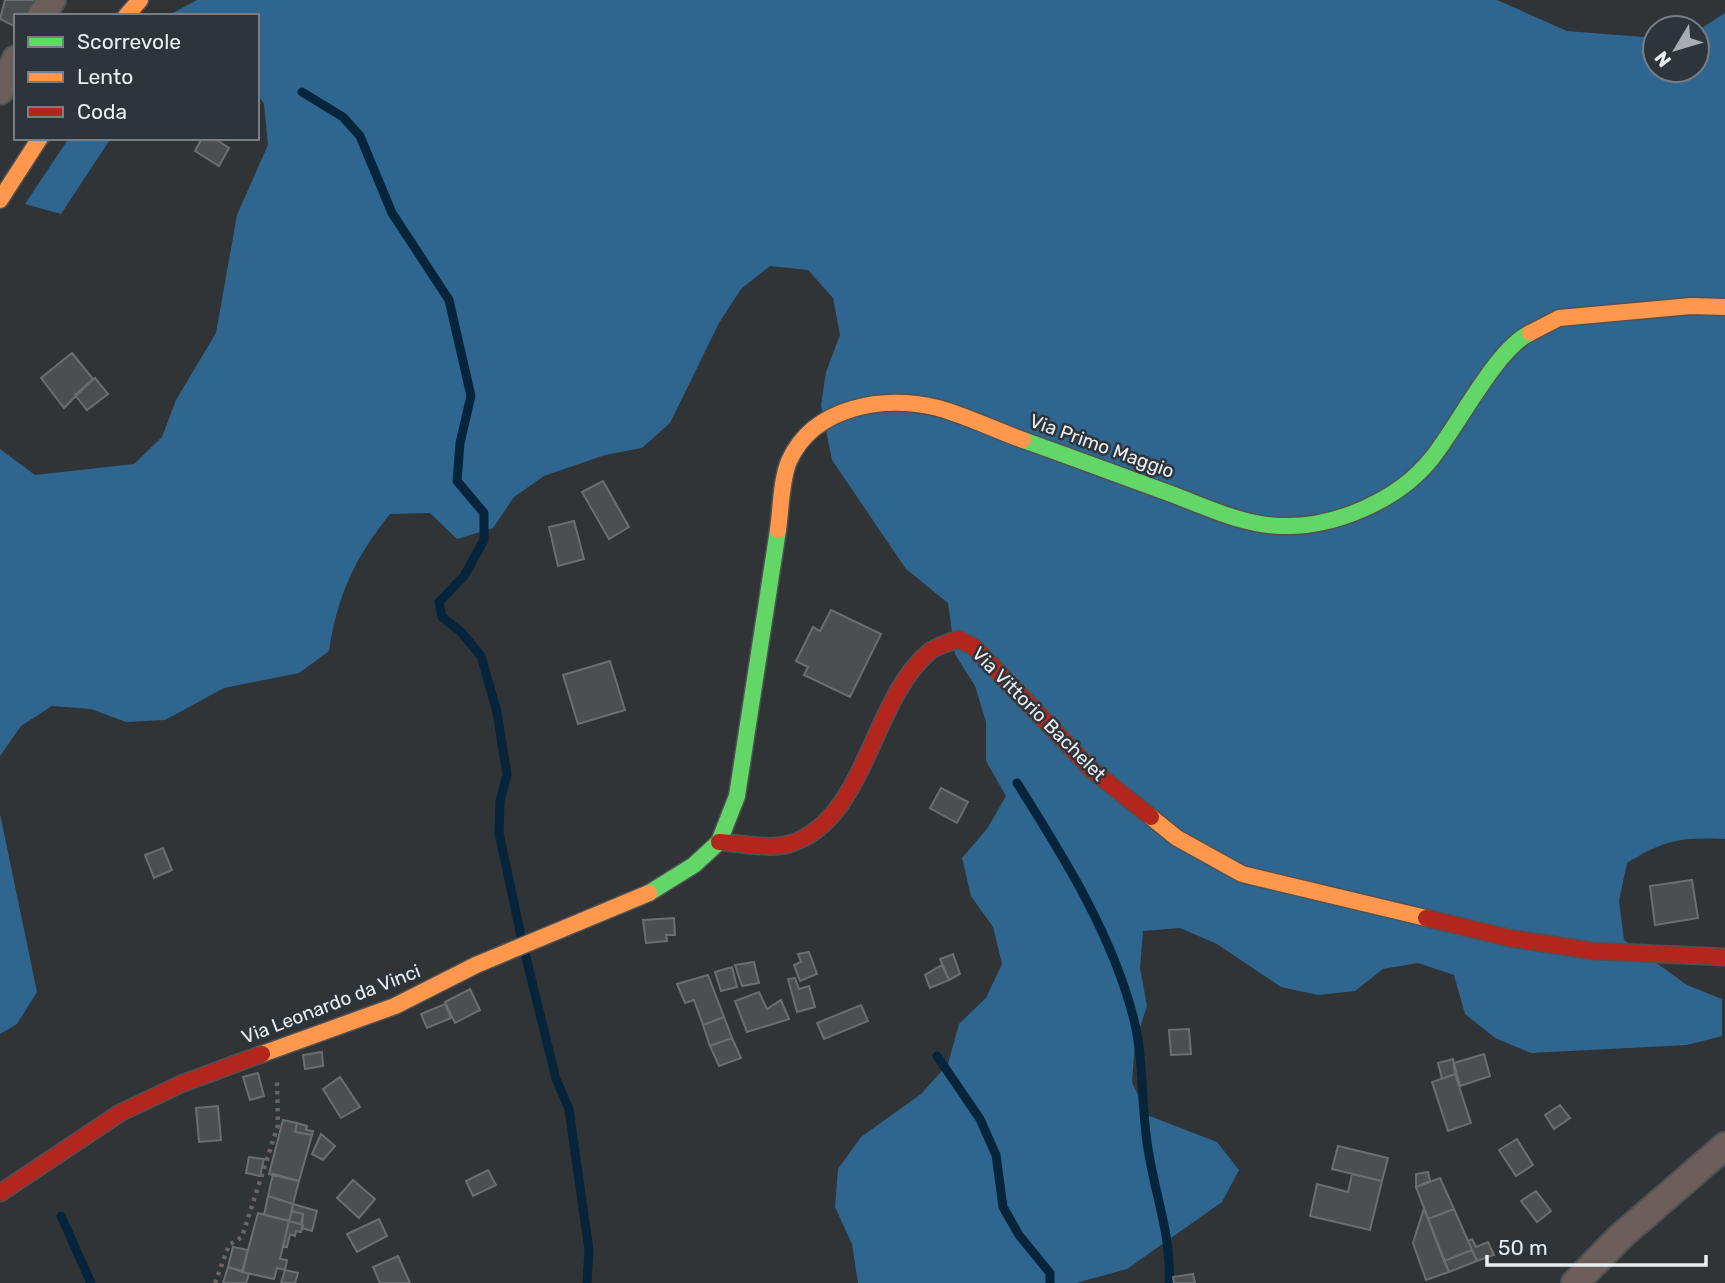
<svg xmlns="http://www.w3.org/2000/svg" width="1725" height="1283" font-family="Rubik,sans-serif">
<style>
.forest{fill:#2f668f}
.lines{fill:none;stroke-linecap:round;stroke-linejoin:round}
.stream{stroke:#06253c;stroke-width:9}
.building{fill:#4c4e51;stroke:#6b6e71;stroke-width:2}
.street-casing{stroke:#4f5254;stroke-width:30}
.fast-casing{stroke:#4f5254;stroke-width:19}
.slow-casing{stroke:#4f5254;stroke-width:19}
.jam-casing{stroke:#4f5254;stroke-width:19}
.path{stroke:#6c6462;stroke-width:4.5;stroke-dasharray:3.5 5;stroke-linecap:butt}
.street{stroke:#6c5e5a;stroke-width:26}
.fast{stroke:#63d668;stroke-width:16}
.slow{stroke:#ff974d;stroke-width:16}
.jam{stroke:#b3261e;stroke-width:16}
.labels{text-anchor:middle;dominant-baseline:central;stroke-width:5;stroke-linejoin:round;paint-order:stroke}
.street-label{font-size:19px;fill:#eaeef2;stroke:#2d343a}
</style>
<rect width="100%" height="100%" fill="#303437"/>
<path class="forest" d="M197,0H1497L1567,31L1655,38V70H1697V31L1725,13V839C1681,837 1664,840 1627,863L1619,901L1624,940L1687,985L1722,999V1036L1687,1045L1531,1053L1495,1038L1465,1014L1454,975L1418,963L1383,969L1355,991L1318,995L1281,987L1217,944L1180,928L1143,931L1140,968L1147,1006L1135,1043L1132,1082L1147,1115L1217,1142L1239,1170L1222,1202L1127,1269L1076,1283H858L852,1244L835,1207L838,1169L861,1137L921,1094L948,1064L959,1024L986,998L1002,964L993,927L971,896L962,858L987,829L1006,796L986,761V722L975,686L955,654L948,603L906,569L832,460L821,405L826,372L840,335L833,298L808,270L770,266L741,289L719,323L670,423L642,448L605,455L544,476L514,497L493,528L457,539L430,513L390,514C354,559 338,594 329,651L299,673L224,688L165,720L126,722L91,709L52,706L21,726L0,756V449L35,475L134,464L162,437L176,400L216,333L237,215L268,145L264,104L257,93V16H167Z
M69,138H111L61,214L25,204Z
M0,814L37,992L17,1024L0,1034Z"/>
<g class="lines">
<path class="stream" d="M302,92L343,117L360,136L392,213L449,300L471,396L460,443L457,481L484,513V540L464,576L439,602L442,617L461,632L481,656L497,712L507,775L500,801L499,833L521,936
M1017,783C1063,856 1113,935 1134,1020C1144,1061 1141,1101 1147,1142C1153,1189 1172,1235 1169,1283
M525,953L556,1079L569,1109L589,1250L587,1283
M937,1056L980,1119L996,1155L1003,1207L1019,1235L1050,1273V1283
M61,1216L91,1283"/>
</g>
<path class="building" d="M5,0H38L29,16H16V27L0,19Z
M202,138H214L229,148L219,166L195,151Z
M72,353L93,379L64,408L41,378Z
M95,378L108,394L87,410L75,395Z
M603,481L629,527L609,539L582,492Z
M574,521L584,559L558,566L549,527Z
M831,610L881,634L850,697L804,675L808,667L796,661L813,627L820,631Z
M610,661L625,710L578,724L563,675Z
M941,788L968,802L957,823L930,808Z
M163,848L172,870L154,878L145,855Z
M1692,880L1698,918L1655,925L1650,886Z
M674,918L675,935H666L667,941L646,943L643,920Z
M809,952L817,974L800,981L794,965L801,962L798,954Z
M953,954L960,974L949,980L940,959Z
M754,962L759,983L742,986L735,965Z
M942,965L949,980L930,988L925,975Z
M732,967L737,987L721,991L715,972Z
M708,975L724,1017L703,1025L694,1000L685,1003L677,984Z
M795,978L799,989L809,986L815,1007L797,1012L788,979Z
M470,989L480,1010L455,1023L445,1002Z
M759,992L767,1009L781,1000L789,1019L747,1032L735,1001Z
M445,1004L451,1018L427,1028L421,1014Z
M861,1005L868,1021L824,1039L817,1023Z
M724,1017L732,1038L710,1046L703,1025Z
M1189,1029L1191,1054L1171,1055L1169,1030Z
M732,1038L741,1058L719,1066L710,1046Z
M322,1052L323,1066L305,1069L303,1055Z
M1484,1054L1490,1076L1460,1086L1454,1063Z
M1453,1059L1455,1074L1442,1079L1438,1063Z
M258,1073L264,1096L250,1100L243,1077Z
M1455,1074L1471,1123L1448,1131L1432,1082Z
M340,1077L360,1107L341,1118L323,1089Z
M1560,1105L1570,1118L1554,1129L1545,1115Z
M218,1106L221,1140L199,1142L196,1108Z
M283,1120L297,1123L295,1132L312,1135L299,1181L269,1174Z
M297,1123L307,1126L306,1130L313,1131L312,1135L295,1132Z
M321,1134L335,1146L323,1160L312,1154Z
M1517,1139L1533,1165L1516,1176L1499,1150Z
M1338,1146L1388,1158L1382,1181L1332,1169Z
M249,1157L264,1159L260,1176L246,1173Z
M488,1170L496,1185L473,1196L466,1181Z
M1428,1172L1430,1181L1416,1187V1174Z
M273,1174L299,1181L293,1204L268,1196Z
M1352,1174L1382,1181L1370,1230L1310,1216L1317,1184L1348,1192Z
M1440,1178L1454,1209L1428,1219L1416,1187Z
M353,1180L375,1199L359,1218L337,1198Z
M1536,1191L1551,1211L1537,1222L1521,1201Z
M268,1196L293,1204L289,1221L264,1215Z
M293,1204L317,1211L312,1231L302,1228L303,1214L292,1211Z
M1424,1208L1449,1272L1426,1280L1413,1243Z
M1454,1209L1472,1250L1444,1261L1428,1219Z
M292,1211L303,1214L301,1224L289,1221Z
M258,1213L289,1221L280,1259L287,1260L285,1270L277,1268L274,1279L242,1272Z
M379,1219L387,1236L357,1252L347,1234Z
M289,1221L303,1225L301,1232L296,1231L295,1236L290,1234L287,1247L283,1246Z
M1472,1239L1476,1247L1488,1242L1494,1255L1477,1261L1468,1241Z
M233,1247L248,1250L243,1271L228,1267Z
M1472,1250L1477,1261L1449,1272L1444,1261Z
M398,1256L410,1283H380L373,1267Z
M228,1267L249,1274L246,1283H223Z
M285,1270L298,1273L295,1283H281Z
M1193,1274L1195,1283H1174L1173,1277Z"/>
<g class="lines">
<g class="street-casing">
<path id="street" d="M41,16L52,0
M0,91L16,59
M1575,1283L1620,1237L1725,1146"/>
</g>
<g class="fast-casing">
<path id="fast" d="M1023,440C1074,458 1124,477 1174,495C1208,508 1244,525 1281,526C1335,528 1399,500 1432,458C1458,426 1496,349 1530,333
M649,893L694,865L719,842L737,796L778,530"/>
</g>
<g class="slow-casing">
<path id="slow" d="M126,16L140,0
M0,200L40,138
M1530,333L1559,318L1691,306L1725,307
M778,530C781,509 781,480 789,461C814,406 883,395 938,408C967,416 995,430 1023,440
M1151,817L1177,838L1242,874L1426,918
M262,1054L395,1006L476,965L649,893"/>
</g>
<g class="jam-casing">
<path id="jam" d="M719,842C741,843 768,850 789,844C866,821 871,701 929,652C936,646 949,643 958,639L974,647L1092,770L1151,817
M1426,918L1509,938L1593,951L1725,957
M0,1193L120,1113L181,1084L262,1054"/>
</g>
<path class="path" d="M215,1283L229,1245L242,1237L278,1125L277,1082"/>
<use href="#street" class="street"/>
<use href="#fast" class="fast"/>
<use href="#slow" class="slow"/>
<use href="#jam" class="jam"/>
</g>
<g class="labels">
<g class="street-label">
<text transform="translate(1102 446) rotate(20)">Via Primo Maggio</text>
<text transform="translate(1039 714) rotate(45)">Via Vittorio Bachelet</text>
<text transform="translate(331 1004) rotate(-21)">Via Leonardo da Vinci</text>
</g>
</g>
<rect x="14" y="14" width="245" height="126" fill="#2d343a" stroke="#797e84" stroke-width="2"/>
<rect x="28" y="37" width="35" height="10" fill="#63d668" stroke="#797e84" stroke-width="2"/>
<text x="77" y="49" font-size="21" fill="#eaeef2">Scorrevole</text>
<rect x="28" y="72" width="35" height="10" fill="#ff974d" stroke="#797e84" stroke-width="2"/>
<text x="77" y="84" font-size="21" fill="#eaeef2">Lento</text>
<rect x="28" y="107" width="35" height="10" fill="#b3261e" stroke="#797e84" stroke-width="2"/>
<text x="77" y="119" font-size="21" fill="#eaeef2">Coda</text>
<g transform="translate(1676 49) rotate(232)"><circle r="33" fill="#2d343a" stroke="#797e84" stroke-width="2"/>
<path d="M0-5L12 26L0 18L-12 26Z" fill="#a9adb1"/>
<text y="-10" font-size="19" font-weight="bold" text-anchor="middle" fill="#eaeef2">N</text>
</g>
<path d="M1487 1255v10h219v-10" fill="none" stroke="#eaeef2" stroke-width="3.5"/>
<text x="1498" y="1255" font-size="21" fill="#eaeef2" stroke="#2d343a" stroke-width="5" paint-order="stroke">50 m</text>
</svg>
